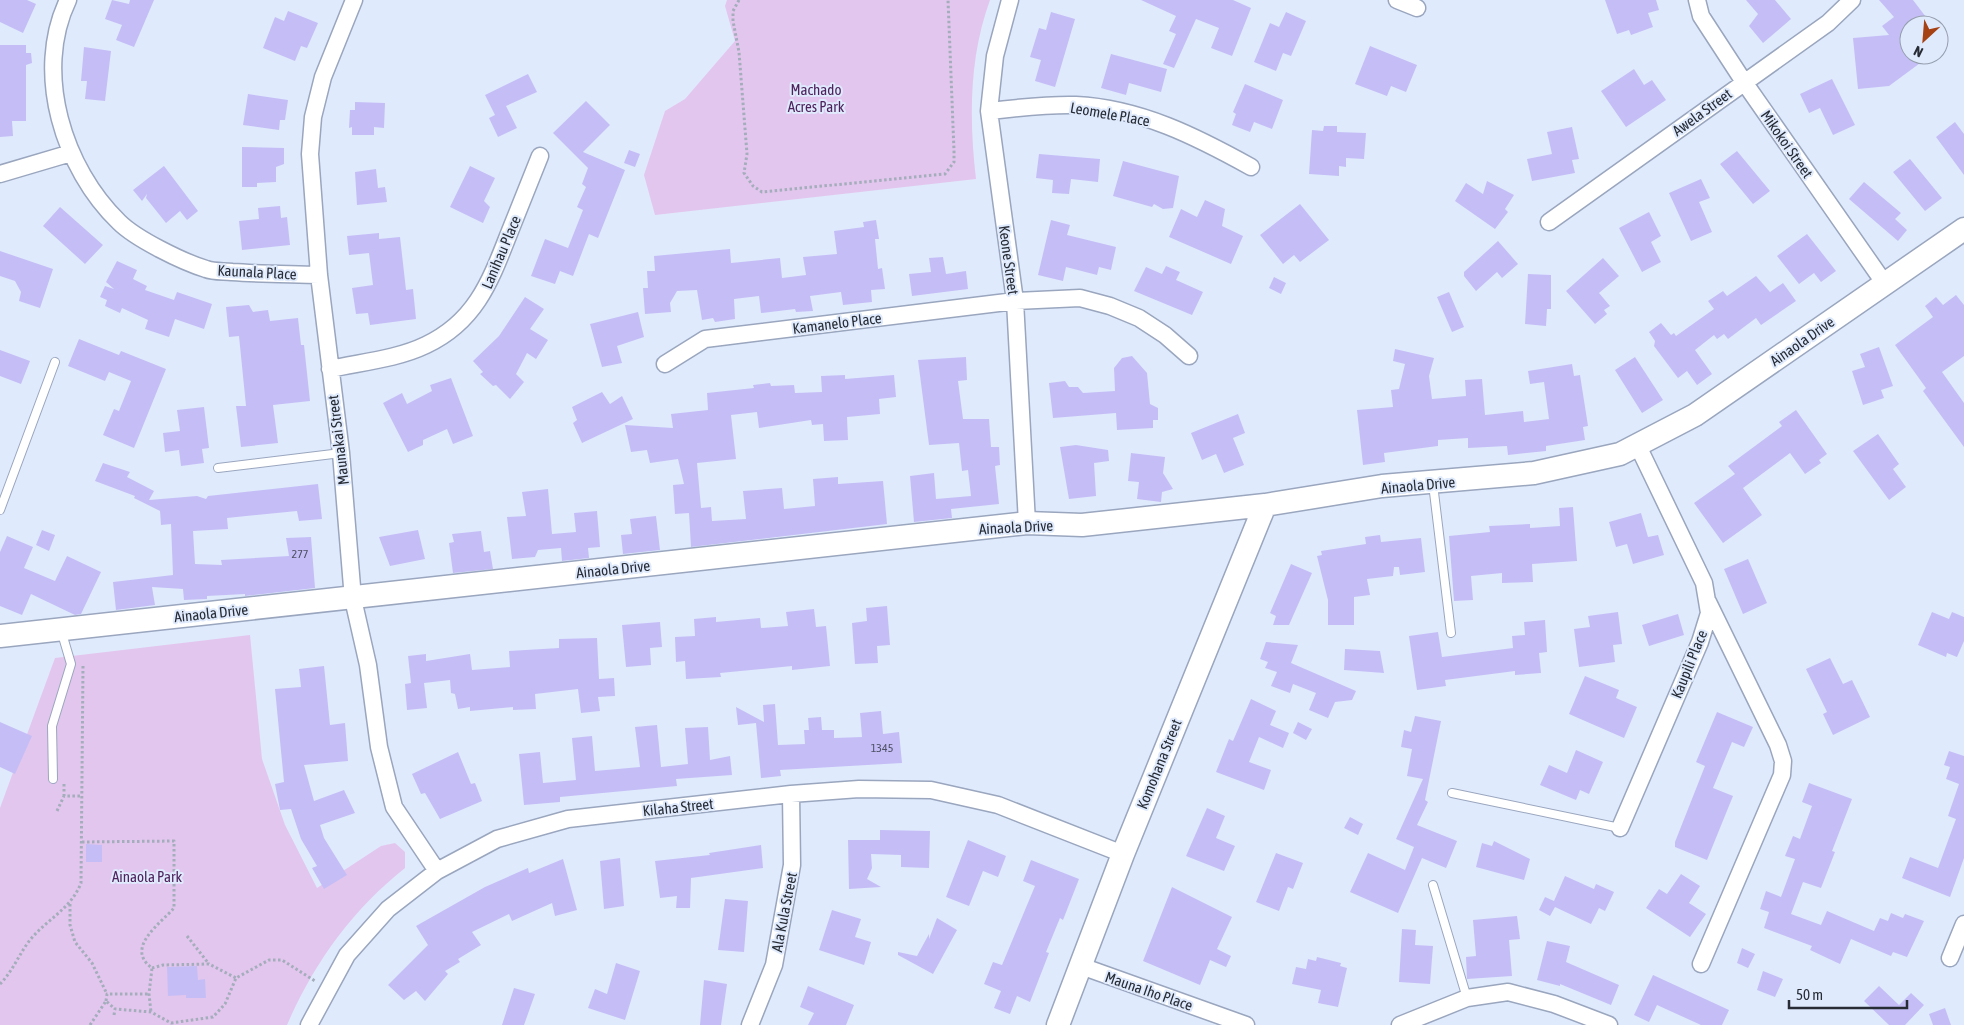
<svg xmlns="http://www.w3.org/2000/svg" width="1964" height="1025" font-family="'Asap Condensed',sans-serif">
<style>
.green{fill:#e3c6ed}
.building{fill:#c5bef6}
.lines{fill:none;stroke-linecap:round;stroke-linejoin:round}
.lane-casing{stroke:#9aa6be;stroke-width:10}
.street-casing{stroke:#9aa6be;stroke-width:19}
.secondary-casing{stroke:#9aa6be;stroke-width:25}
.path{stroke:#a4adbc;stroke-width:3;stroke-dasharray:2.5 2.5;stroke-linecap:butt}
.lane{stroke:#fff;stroke-width:8}
.street{stroke:#fff;stroke-width:16}
.secondary{stroke:#fff;stroke-width:22}
.labels{text-anchor:middle;dominant-baseline:central;stroke-width:4;stroke-linejoin:round;paint-order:stroke}
.number-label{font-size:12px;fill:#4e5065}
.park-label{font-size:15px;fill:#4f225c;stroke:#dfeafd}
.street-label{font-size:15px;fill:#272c35;stroke:#dfeafd}
</style>
<rect width="100%" height="100%" fill="#dfeafd"/>
<path class="green" d="M727,0H990C969,57 969,119 976,179L655,215L644,175L665,111L685,99L735,41L725,6Z
M250,635L262,759L285,825L317,888L381,846L395,843L405,852V868C352,910 314,963 287,1025H0V808L55,658Z"/>
<path class="building" d="M0,0H27L36,4L23,33L0,22Z
M112,0L129,4L130,0H154L134,47L116,40L122,25L105,19Z
M1141,0H1233L1251,8L1232,56L1211,48L1219,28L1196,19L1174,68L1163,64L1176,34L1169,31L1176,16Z
M1605,0H1656L1659,10L1648,13L1653,27L1631,35L1629,30L1617,34Z
M1746,0H1775L1791,19L1763,43L1749,26L1758,14Z
M1879,0H1913L1932,25H1909V55H1931L1889,86L1858,89L1853,38L1889,35L1882,26L1894,17Z
M288,11L318,23L307,48L301,46L295,61L263,48L275,17L284,21Z
M1051,12L1075,19L1055,87L1035,81L1041,60L1030,57L1039,28L1046,30Z
M1286,12L1306,21L1291,56L1283,53L1276,71L1254,62L1270,23L1279,27Z
M0,45H26V53H31L32,63L26,65V121H12L13,136L0,137Z
M1370,46L1417,65L1406,92L1391,86L1387,96L1355,84Z
M84,47L111,51L105,101L85,99L87,81H81Z
M1111,54L1167,69L1161,92L1129,83L1126,95L1101,88Z
M1634,69L1644,85L1652,80L1666,100L1626,127L1601,91Z
M528,74L537,92L506,106L517,128L498,137L489,118L495,115L485,95Z
M1832,79L1855,125L1833,135L1820,108L1809,113L1800,94Z
M1245,84L1283,100L1272,129L1254,122L1250,132L1232,125L1236,114L1233,112Z
M248,94L288,100L285,120H280L279,130L243,125Z
M586,101L610,125L583,152L625,170L598,238L589,234L573,276L560,271L555,284L531,276L545,239L568,248L583,210L577,207L586,187L582,184L588,168L553,133Z
M355,102L385,103L384,128L374,127V135H352V127L349,128L350,110H355Z
M1955,122L1964,134V175L1936,137Z
M1324,126H1337V132L1366,133L1364,159L1346,158V167L1339,166V176L1309,174L1312,130L1323,131Z
M1572,127L1579,159L1572,160L1575,173L1532,181L1527,159L1552,154L1547,132Z
M242,147L284,148V164L276,167V182L257,183V187H242Z
M629,150L640,154L635,167L624,163Z
M1737,151L1770,191L1753,204L1720,164Z
M1039,154L1100,159L1098,182L1071,179L1069,194L1052,193L1053,180L1036,178Z
M1910,159L1942,198L1925,211L1893,172Z
M1123,161L1179,176L1173,208L1163,209L1154,204L1152,207L1113,196Z
M164,166L198,211L187,220L180,211L166,223L146,198L147,194L142,201L133,190Z
M470,166L495,178L484,201L490,207L483,223L450,207Z
M376,169L378,188L385,187L387,202L357,205L355,172Z
M1701,179L1710,198L1699,202L1712,232L1691,241L1669,193Z
M1487,181L1514,195L1505,209L1508,212L1495,229L1455,201L1466,183L1483,194Z
M1864,182L1901,213L1895,219L1907,230L1898,241L1849,199Z
M1205,200L1225,209L1222,226L1243,236L1231,264L1169,237L1181,209L1197,217Z
M1300,204L1329,240L1300,262L1294,255L1283,264L1260,235Z
M280,206L281,218L287,217L290,245L242,250L239,221L259,219L258,208Z
M60,207L103,245L85,264L43,226Z
M1649,212L1661,236L1651,242L1661,262L1642,272L1619,228Z
M876,220L879,239H875L878,269L882,268L885,289L871,290L872,302L843,305L841,292L810,296L813,311L796,312L795,309L761,313L759,296L734,299L735,319L715,322L713,318L702,320L697,290L677,291L670,303L671,312L645,314L643,288H648L647,271H655L654,256L730,249L731,263L780,258L782,278L806,275L803,257L837,254L834,231L864,227L863,222Z
M1051,220L1070,225L1067,235L1116,247L1111,270L1099,267L1097,275L1066,267L1063,281L1038,275Z
M379,233V239L400,237L406,290L413,289L416,319L370,325L368,313L356,314L352,288L373,285L369,253L349,255L347,236Z
M1807,234L1836,271L1821,282L1814,273L1799,284L1777,256Z
M1498,241L1518,264L1502,278L1497,272L1476,291L1464,276V272Z
M0,251L53,269L40,308L19,301L21,292L15,281L0,276Z
M943,257L946,274L966,271L968,289L912,296L909,274L931,272L929,258Z
M1603,258L1619,276L1599,293L1610,306L1604,310L1607,314L1595,324L1566,291Z
M117,261L137,270L133,279L147,286L145,290L174,300L177,292L212,304L204,329L175,319L169,337L145,329L148,320L122,308L120,313L105,306L107,300L100,297L105,286L114,289L106,282Z
M1166,266L1180,272L1176,280L1203,292L1192,315L1134,291L1146,267L1162,274Z
M1528,274L1551,275V309H1547L1546,326L1525,324Z
M1756,276L1770,292L1783,283L1796,301L1761,325L1756,318L1728,339L1724,334L1717,339L1714,335L1695,350L1712,374L1697,385L1687,371L1678,378L1654,346L1655,341L1649,332L1661,323L1671,335L1674,333L1676,336L1714,309L1708,301L1723,291L1727,296Z
M1274,277L1286,283L1281,294L1269,288Z
M1449,292L1464,327L1452,332L1437,297Z
M1956,295L1964,305V356L1942,372L1964,403V447L1923,391L1926,388L1895,345L1933,317L1925,306L1936,297L1943,305Z
M525,297L544,309L530,329L548,340L536,359L527,353L516,374L524,382L510,399L496,385L493,386L480,374L483,372L473,361L499,336Z
M249,305L253,312L268,310L270,321L298,318L301,345H304L310,401L273,405L278,443L241,447L236,406H246L239,336L229,337L226,307Z
M638,312L644,337L617,346L622,363L602,367L590,324Z
M79,339L119,355L121,351L166,369L134,448L103,435L114,409L119,411L131,381L109,372L105,381L68,366Z
M1879,347L1893,386L1881,390L1884,398L1863,405L1852,371L1865,367L1860,354Z
M1395,349L1434,358L1429,376L1432,399L1466,396L1465,380L1482,379L1485,415L1523,411L1524,422L1549,419L1544,382L1530,384L1528,371L1572,364L1574,376L1580,375L1588,426L1583,427L1585,440L1546,446V451L1508,455L1507,446L1468,448V438L1438,440V446L1384,453L1385,462L1363,465L1357,410L1393,407L1391,390L1399,389L1405,364L1393,361Z
M0,350L30,361L21,384L0,376Z
M1132,356L1147,373L1150,404L1158,408V420H1153V428L1117,430L1116,413L1053,418L1049,383L1065,381L1069,387H1078L1083,393L1115,391L1114,368L1122,358Z
M966,357L967,380L958,381L963,419H989L991,447H999L1000,465L995,466L999,504L951,509L952,518L914,522L910,476L934,473L936,499L971,496L968,470L962,471L959,443L929,445L918,360Z
M1635,357L1663,400L1642,413L1615,370Z
M845,375V379L894,375L896,397L879,399L880,414L847,417L848,440L824,441L823,424L812,425L811,420L759,428L757,412L731,415L736,459L697,463L701,508L711,507L712,521L746,519L743,491L782,488L784,509L815,506L813,479L838,477V484L883,481L887,524L691,547L689,513L675,514L673,485L684,484L678,459L650,463L647,450L631,452L625,425L673,428L671,414L708,410L707,393L754,388L753,385L770,383L771,386L794,385L795,393L822,392L821,376Z
M451,378L473,436L453,444L447,429L423,440V445L408,452L383,403L402,393L407,404L432,391L430,385Z
M602,392L610,404L622,396L633,419L582,443L573,423L577,420L572,407Z
M204,407L209,448L202,449L204,463L181,466L179,450L165,452L163,433L180,431L177,410Z
M1796,410L1827,454L1819,460L1821,463L1805,474L1790,453L1743,488L1762,515L1723,543L1694,503L1735,474L1728,466L1782,426L1779,422Z
M1238,414L1245,433L1233,438L1244,465L1224,473L1216,454L1202,460L1191,433Z
M1878,434L1899,464L1893,469L1906,487L1889,500L1853,451Z
M1076,445L1108,450L1109,461L1094,463L1096,496L1069,499L1060,447Z
M1131,453L1165,457L1163,473L1173,489L1162,492L1161,502L1137,499L1139,482L1128,481Z
M103,463L130,472L127,477L154,491L149,500L197,496L206,499L208,496L318,484L322,519L299,521L297,511L227,518L228,529L193,531L195,564L222,565L221,560L289,556L286,538L311,537L315,588L245,596V594L207,596V599L184,600L183,589L152,587L155,605L116,610L113,582L173,575L171,524L161,525L160,511L134,498L135,496L95,481Z
M548,489L552,534L576,532L574,513L597,511L600,547L588,548L589,558L562,561L561,548L538,550L535,557L512,559L507,517L526,516L522,492Z
M1573,507L1577,561L1532,564L1533,582L1502,583V573L1471,576L1473,600L1454,601L1449,536L1490,532L1489,526L1530,524V528L1560,526L1559,508Z
M1641,513L1648,537L1658,535L1664,555L1633,564L1627,544L1616,547L1609,522Z
M656,516L660,550L623,554L621,535L632,534L630,519Z
M42,530L55,535L49,551L36,545Z
M418,530L425,559L390,566L379,537Z
M481,531L484,552L490,551L493,569L453,573L449,543L454,542L452,534Z
M1380,535L1381,542L1421,538L1425,572L1400,575L1399,567H1394L1393,576L1367,579L1370,595L1354,597V625H1328V600L1317,556L1322,555L1321,551L1366,544L1365,537Z
M7,536L33,547L24,568L55,581L67,556L101,572L81,614L75,615L31,594L22,615L0,606V552Z
M1748,559L1767,603L1743,614L1724,569Z
M1291,564L1312,573L1289,625H1273L1276,616L1270,613Z
M887,606L890,645L877,646L878,663L855,664L852,623L867,621L866,608Z
M814,609L816,627L826,626L830,666L792,670V666L720,673L721,677L686,679L685,661L676,662L675,637L695,636L694,619L716,617V622L760,618L761,628L788,626L786,612Z
M1618,612L1622,644L1613,645L1615,662L1579,667L1574,629L1590,627L1588,616Z
M1932,612L1949,619L1952,612L1964,617V641L1957,657L1947,653L1946,657L1918,645Z
M1678,614L1684,635L1649,646L1642,625Z
M1545,620L1547,652L1539,653L1541,673L1515,675V671L1445,680L1446,686L1417,690L1409,636L1438,632L1442,657L1513,648L1512,636L1525,635L1524,622Z
M660,622L662,647L650,648L651,665L626,667L622,625Z
M597,638L599,679L614,678L615,696L598,697L600,711L581,713L578,689L535,694L536,709L513,710V707L470,711V707L458,709L455,694L451,693L450,680L424,683L427,708L407,710L405,684L411,683L408,656L426,654V661L470,654L472,670L510,667L509,651L559,648V639Z
M1266,642L1298,645L1291,663L1356,691L1352,700L1335,702L1328,718L1309,710L1316,693L1293,684L1290,693L1271,686L1277,672L1265,668L1268,662L1260,659Z
M1345,649L1380,651L1384,673L1344,670Z
M1830,658L1843,684L1852,680L1870,717L1833,735L1823,714L1827,712L1806,669Z
M324,666L330,725L345,723L348,761L304,765L314,801L344,790L355,813L320,825L324,838L347,875L324,889L312,868L317,866L301,839L291,809L280,810L275,784L284,782L275,689L301,687L299,669Z
M1585,676L1619,690L1616,698L1637,707L1624,738L1569,714Z
M1251,699L1276,711L1270,725L1289,733L1283,748L1259,737L1249,762L1271,770L1264,790L1216,772L1229,739L1233,741Z
M775,704L778,745L805,744L804,730H809L808,718L821,717L822,730H834V738L862,737L860,713L881,711L883,734L899,732L902,763L780,770L781,776L761,778L756,723L738,725L736,707L764,722L763,705Z
M1717,712L1753,727L1744,747L1732,742L1713,788L1733,796L1707,860L1675,847V842L1705,766L1696,762Z
M1415,716L1441,721L1425,800L1428,802L1417,825L1457,841L1446,868L1422,858L1398,913L1350,892L1368,853L1405,870L1414,847L1396,839L1423,779L1407,776L1412,749L1401,747L1404,730L1411,732Z
M0,722L32,736L15,774L0,767Z
M1298,722L1312,729L1306,740L1293,733Z
M657,725L661,767L688,764L685,728L708,727L710,760L730,756L732,775L676,779L677,786L560,797V802L524,805L519,754L540,752L543,783L576,780L572,738L592,736L595,771L640,767L635,727Z
M1576,750L1603,762L1589,794L1580,790L1576,800L1540,785L1549,765L1567,773Z
M1949,751L1964,756V858L1950,897L1902,878L1910,857L1938,868L1956,819L1948,816L1959,784L1946,779L1950,767L1944,765Z
M458,752L471,784L475,783L482,801L440,819L425,793L421,794L412,774Z
M1809,783L1852,799L1832,851L1835,852L1821,888L1803,882L1791,914L1821,925L1827,911L1874,931L1880,918L1888,921L1891,913L1903,918L1905,914L1924,921L1907,957L1893,952L1891,956L1851,939L1840,964L1810,950L1812,946L1764,928L1769,912L1760,909L1766,891L1781,897L1795,859L1785,856L1793,836L1800,839L1812,806L1802,802Z
M1207,808L1225,816L1216,838L1235,846L1224,871L1186,856Z
M1350,817L1363,824L1358,835L1344,828Z
M880,830L930,831L929,868L901,867V855L871,854L872,868L867,879L881,887L849,889L848,840H880Z
M968,840L1006,856L998,877L983,871L969,906L946,897Z
M1494,841L1530,859L1524,880L1476,867L1482,843L1492,846Z
M86,844L102,845V862H86Z
M761,845L763,868L691,878L690,908H676L677,896L660,898L655,861L710,855L709,853Z
M1276,853L1303,863L1293,889L1288,887L1279,911L1256,902Z
M620,858L624,906L604,909L600,861Z
M563,859L577,910L555,916L552,903L512,921L509,914L472,932L481,945L458,959L460,962L445,971L448,974L425,1001L416,991L404,1000L388,985L428,945L416,926L485,887L528,868L529,873Z
M1031,860L1079,879L1063,920L1060,918L1046,952L1049,953L1030,1002L1017,996L1010,1014L994,1008L1001,991L984,984L993,962L1002,965L1035,886L1023,881Z
M1681,874L1700,886L1689,903L1706,914L1690,937L1646,908L1659,889L1667,894Z
M1565,876L1594,889L1596,884L1614,892L1605,911L1599,908L1591,924L1555,907L1550,916L1539,910L1545,897L1554,901Z
M1172,887L1232,917L1217,949L1231,956L1226,967L1210,960L1200,985L1143,961Z
M725,899L748,901L744,952L718,950Z
M832,910L861,919L855,937L871,942L864,965L819,950Z
M1517,916L1520,939L1509,940L1512,976L1467,979L1466,957L1476,956L1473,920Z
M937,918L957,930L933,974L898,955V952L917,956L929,934V939Z
M1402,929L1416,930L1415,945L1433,946L1430,984L1399,982Z
M1547,941L1570,946L1566,962L1619,985L1611,1005L1560,984V986L1537,980Z
M1742,948L1755,954L1748,968L1737,963Z
M1317,957L1341,963L1340,966L1347,968L1338,1007L1318,1003L1321,990L1292,984L1296,967L1306,969L1308,959L1316,961Z
M616,963L640,971L625,1020L588,1008L595,989L607,994Z
M197,966L198,980L205,979L206,998H186V995L168,996L167,967Z
M1763,971L1783,979L1775,997L1757,990Z
M1653,975L1729,1010L1722,1025H1701L1657,1005L1649,1022L1634,1015Z
M704,980L727,984L721,1025H700Z
M808,986L854,1005L846,1025H808L814,1013L800,1007Z
M1879,986L1899,1005L1911,993L1924,1005L1905,1025H1889L1864,1001Z
M514,988L535,994L524,1025H502Z
M1945,1008L1951,1025H1933L1929,1014Z"/>
<g class="lines">
<g class="lane-casing">
<path id="lane" d="M218,468L341,453
M1433,484L1451,633
M0,510L55,362
M53,779L52,726L71,664L61,630
M1452,793L1620,828
M1433,885L1467,998"/>
</g>
<g class="street-casing">
<path id="street" d="M68,0C33,73 64,169 119,222C136,239 183,262 206,269C214,272 224,271 232,272C261,274 290,274 319,275
M354,0L323,77L313,117L310,154L319,275L341,453L353,599L368,665L379,747L394,807L437,871
M1010,0L995,56L989,111L1015,301L1027,523
M1397,0L1417,8
M1697,0L1701,16L1744,82L1885,284
M989,111C1018,108 1047,104 1076,105C1140,108 1197,137 1251,167
M0,174L71,153
M1549,222L1828,23L1852,0
M665,364L705,339L1015,301L1080,298L1110,306L1139,318L1165,335L1189,356
M330,369C362,362 397,359 426,345C477,321 491,279 510,231C520,206 530,181 540,156
M1620,828L1700,642L1709,613L1704,583L1638,446
M1950,958L1964,924
M1701,964L1782,775L1783,761L1778,745L1708,602
M1081,966L1246,1025
M309,1025L347,955L388,909L437,871L497,839L568,819L791,794L859,789L931,790L998,805L1123,854
M750,1025L774,965L792,865L791,794
M1400,1025L1467,998L1508,992L1554,1004L1609,1025"/>
</g>
<g class="secondary-casing">
<path id="secondary" d="M0,636L1027,523L1082,525L1265,505L1382,486L1534,473L1620,454L1695,415L1964,229
M1058,1025L1123,854L1265,505"/>
</g>
<path class="path" d="M739,0L733,11V21L739,52L747,154L744,173L753,186L762,192L945,174L954,162V151L948,0
M64,784V796
M57,811L64,796H82
M82,842L174,841V908C161,923 124,948 152,968L149,994L151,1012
M70,904V925L75,942L92,963L107,994
M187,936L209,964
M152,968L163,965L209,964L236,978
M0,984C13,971 19,954 30,940C47,919 71,909 81,883L83,666
M106,1001L107,994H149
M114,1015L115,1009L151,1012L171,1023L213,1017L225,1004L236,978L269,960H282L315,981
M90,1025L106,1001L115,1009"/>
<use href="#lane" class="lane"/>
<use href="#street" class="street"/>
<use href="#secondary" class="secondary"/>
</g>
<g class="labels">
<g class="number-label">
<text x="300" y="554">277</text>
<text x="882" y="748">1345</text>
</g>
<g class="park-label">
<text x="816" y="89">Machado<tspan x="816" dy="17">Acres Park</tspan></text>
<text x="147" y="876">Ainaola Park</text>
</g>
<g class="street-label">
<text transform="translate(1702 112) rotate(-36)">Awela Street</text>
<text transform="translate(1110 114) rotate(10)">Leomele Place</text>
<text transform="translate(1787 144) rotate(55)">Mikokoi Street</text>
<text transform="translate(501 252) rotate(-67)">Lanihau Place</text>
<text transform="translate(1009 260) rotate(82)">Keone Street</text>
<text transform="translate(257 272) rotate(3)">Kaunala Place</text>
<text transform="translate(837 323) rotate(-7)">Kamanelo Place</text>
<text transform="translate(1802 341) rotate(-35)">Ainaola Drive</text>
<text transform="translate(338 440) rotate(-97)">Maunakai Street</text>
<text transform="translate(1418 485) rotate(-5)">Ainaola Drive</text>
<text transform="translate(1016 527) rotate(-3)">Ainaola Drive</text>
<text transform="translate(613 569) rotate(-6)">Ainaola Drive</text>
<text transform="translate(211 613) rotate(-6)">Ainaola Drive</text>
<text transform="translate(1689 664) rotate(-68)">Kaupili Place</text>
<text transform="translate(1159 764) rotate(-68)">Komohana Street</text>
<text transform="translate(678 807) rotate(-6)">Kilaha Street</text>
<text transform="translate(784 912) rotate(-79)">Ala Kula Street</text>
<text transform="translate(1149 991) rotate(19)">Mauna Iho Place</text>
</g>
</g>
<g transform="translate(1924 40) rotate(206)"><circle r="24" fill="#dfeafd" stroke="#959ead"/>
<path d="M0-4L9 19L0 12L-9 19Z" fill="#a64114"/>
<text y="-8" font-size="14" font-weight="bold" text-anchor="middle" fill="#272c35">N</text>
</g>
<path d="M1789 1000v8h118v-8" fill="none" stroke="#272c35" stroke-width="2.5"/>
<text x="1796" y="1000" font-size="15" fill="#272c35" stroke="#dfeafd" stroke-width="4" paint-order="stroke">50 m</text>
</svg>
